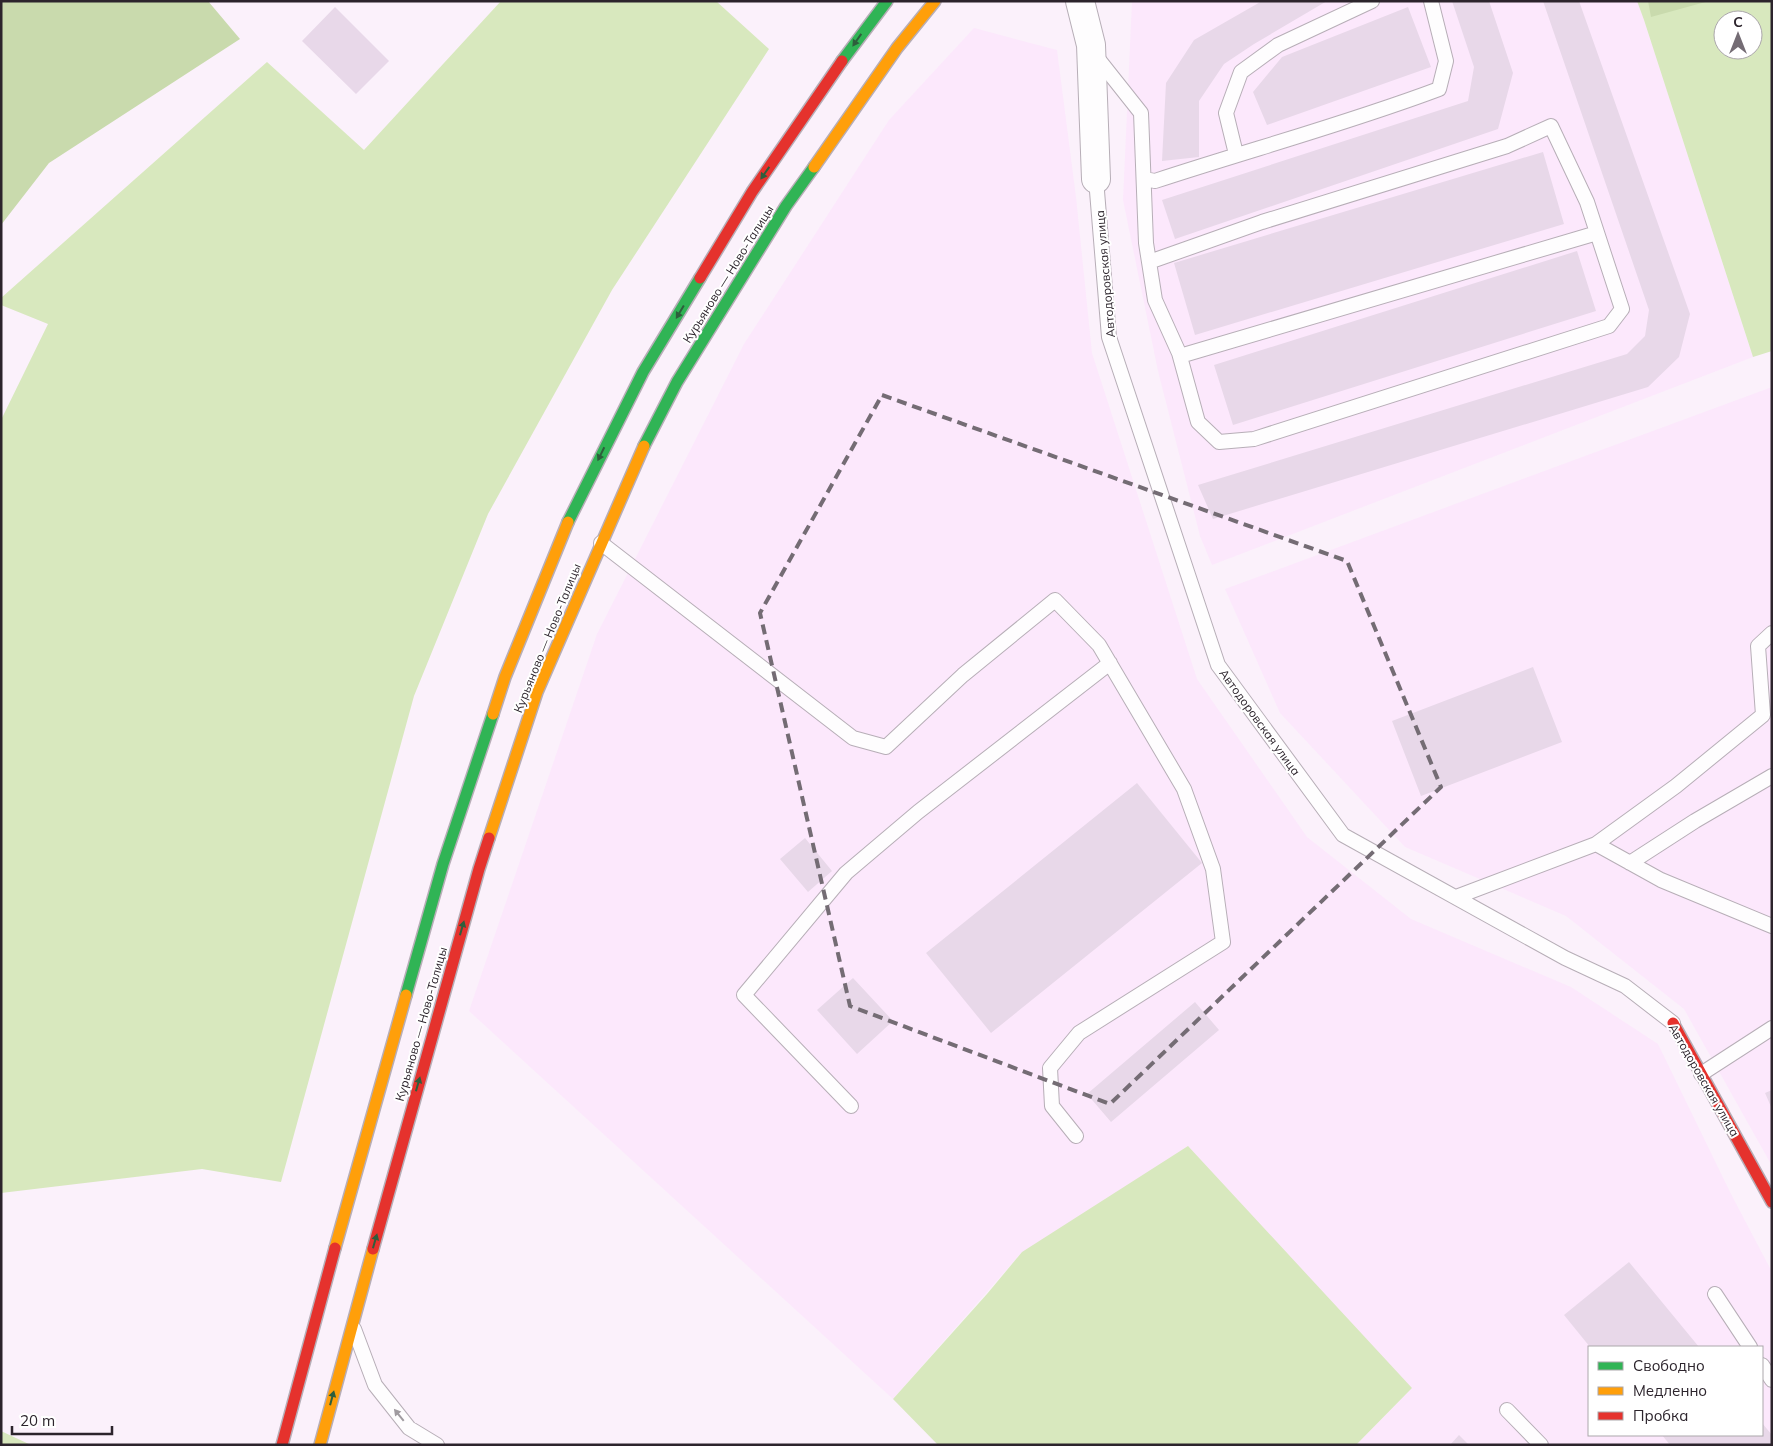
<svg xmlns="http://www.w3.org/2000/svg" width="1773" height="1446" font-family="Mulish,sans-serif">
<style>
.built{fill:#fce8fc;fill-rule:evenodd}
.green{fill:#d8e8be;fill-rule:evenodd}
.forest{fill:#c9daad}
.building{fill:#e8d8e9}
.lines{fill:none;stroke-linecap:round;stroke-linejoin:round}
.lane-casing{stroke:#b7aeb7;stroke-width:16}
.street-casing{stroke:#b7aeb7;stroke-width:30}
.fast-casing{stroke:#b7aeb7;stroke-width:14}
.slow-casing{stroke:#b7aeb7;stroke-width:14}
.jam-casing{stroke:#b7aeb7;stroke-width:14}
.lane{stroke:#fefdfe;stroke-width:14}
.street{stroke:#fefdfe;stroke-width:28}
.fast{stroke:#30b455;stroke-width:11}
.slow{stroke:#ff9f0a;stroke-width:11}
.jam{stroke:#e5322d;stroke-width:11}
.oneway{fill:#2e5e3c}
.oneway2{fill:#a09ba0}
.marked{fill:none;stroke:#746c74;stroke-width:4;stroke-dasharray:10 6;stroke-linejoin:round}
.labels{text-anchor:middle;dominant-baseline:central;stroke-width:4;stroke-linejoin:round;paint-order:stroke}
.street-label{font-size:12px;fill:#2c242c;stroke:#fff}
</style>
<rect width="100%" height="100%" fill="#fbf1fb"/>
<path class="built" d="M1132,1H1637L1644,20L1753,357L1212,565L1200,536L1158,371L1123,200Z
M974,28L1057,50L1076,197L1092,353L1197,679L1307,837L1411,919L1571,987L1658,1044L1731,1194L1772,1272V1445H1356L1412,1388L1022,1252L893,1399L469,1011L597,634L744,344L889,120ZM1589,1347H1762V1435H1589Z
M1772,387V1166L1684,1009L1566,916L1405,847L1280,713L1225,589Z"/>
<path class="green" d="M501,1H716L769,49L612,290L488,514L414,696L281,1182L202,1169L1,1193V420L48,324L1,305V298L267,62L364,150Z
M1637,1H1772V351L1753,357L1644,20ZM1723,20H1753V50H1723Z
M1188,1146L1412,1388L1356,1445H938L893,1399L987,1294L1022,1252Z
M1,1431L31,1445H1Z"/>
<path class="forest" d="M1,1H208L240,39L49,163L1,225Z
M1648,1H1709L1651,17Z"/>
<path class="building" d="M1262,1H1327L1254,44L1224,64L1199,101V157L1162,161L1166,83L1194,40Z
M1452,1H1489L1513,73L1498,129L1175,239L1162,200L1468,101L1474,67Z
M1543,1H1579L1690,314L1679,357L1648,387L1213,519L1198,485L1627,354L1645,336L1649,310Z
M335,7L389,61L356,94L302,41Z
M1408,7L1431,67L1267,125L1253,92L1282,57Z
M1543,152L1564,224L1195,335L1174,263Z
M1577,251L1596,311L1233,425L1214,365Z
M1533,667L1562,742L1421,796L1392,721Z
M1137,783L1202,863L991,1033L926,953Z
M805,838L832,871L808,892L780,859Z
M853,978L893,1021L857,1054L817,1010Z
M1195,1002L1219,1030L1111,1122L1087,1094Z
M1772,1090V1109L1765,1093Z
M1629,1262L1699,1347H1590L1564,1315Z
M1762,1423L1772,1435V1445H1670L1662,1435H1762Z
M1459,1435L1469,1445H1450Z"/>
<g class="lines">
<g class="lane-casing">
<path id="lane" d="M1095,55L1141,113L1146,243L1155,300L1179,353L1198,422L1219,442L1254,439L1609,326L1622,309L1587,202L1551,126L1507,146L1262,222L1149,262
M1236,154L1226,113L1241,72L1278,45L1372,1
M1096,179L1109,337L1218,665L1343,835L1565,958L1625,986L1673,1023
M1144,179L1155,181C1249,150 1346,124 1439,89L1446,61L1431,1
M1180,356L1597,233
M601,543L853,738L886,747L963,675L1055,600L1099,645L1184,789L1213,869L1223,942L1079,1033L1050,1068L1052,1106L1076,1136
M1596,844L1676,786L1763,715L1758,646L1772,633
M1630,863L1695,821L1772,776
M1456,897L1596,844L1661,880L1772,926
M1701,1074L1772,1028
M851,1106L744,995L846,873L918,812L1110,663
M1715,1294L1750,1347
M354,1329L375,1385L409,1428L437,1445
M1762,1365L1772,1380
M1507,1410L1541,1445"/>
</g>
<g class="street-casing">
<path id="street" d="M1080,1L1091,45L1096,179"/>
</g>
<g class="fast-casing">
<path id="fast" d="M842,61L887,1
M644,446L677,382L786,206L814,167
M568,522L643,372L700,278
M406,995L443,864L493,714"/>
</g>
<g class="slow-casing">
<path id="slow" d="M814,167L897,48L935,1
M493,714L505,677L568,522
M489,838L537,692L644,446
M335,1248L406,995
M320,1445L373,1249"/>
</g>
<g class="jam-casing">
<path id="jam" d="M700,278L752,192L842,61
M1673,1023L1772,1202
M373,1249L479,869L489,838
M282,1445L335,1248"/>
</g>
<use href="#lane" class="lane"/>
<use href="#street" class="street"/>
<use href="#fast" class="fast"/>
<use href="#slow" class="slow"/>
<use href="#jam" class="jam"/>
</g>
<defs><path id="oneway-solid" d="M-6-.8H1V-3.2L6.5 0L1 3.2V.8H-6Z" transform="scale(1.25)"/></defs>
<g class="oneway">
<use href="#oneway-solid" transform="translate(857 40) rotate(125)"/>
<use href="#oneway-solid" transform="translate(765 173) rotate(125)"/>
<use href="#oneway-solid" transform="translate(680 312) rotate(121)"/>
<use href="#oneway-solid" transform="translate(601 454) rotate(116)"/>
<use href="#oneway-solid" transform="translate(462 928) rotate(-74)"/>
<use href="#oneway-solid" transform="translate(418 1084) rotate(-74)"/>
<use href="#oneway-solid" transform="translate(375 1241) rotate(-74)"/>
<use href="#oneway-solid" transform="translate(332 1398) rotate(-75)"/>
</g>
<use class="oneway2" href="#oneway-solid" transform="translate(399 1415) rotate(-129)"/>
<path class="marked" d="M882,395L1347,561L1441,787L1110,1104L850,1006L760,613Z"/>
<g class="labels">
<g class="street-label">
<text transform="translate(728 274) rotate(-58)">Курьяново — Ново-Талицы</text>
<text transform="translate(1105 274) rotate(-95)">Автодоровская улица</text>
<text transform="translate(547 638) rotate(-68)">Курьяново — Ново-Талицы</text>
<text transform="translate(1260 722) rotate(54)">Автодоровская улица</text>
<text transform="translate(421 1024) rotate(-74)">Курьяново — Ново-Талицы</text>
<text transform="translate(1704 1080) rotate(60)">Автодоровская улица</text>
</g>
</g>
<rect width="1773" height="1446" fill="none" stroke="#2c242c" stroke-width="5"/>
<rect x="1588" y="1346" width="175" height="90" fill="#ffffff" stroke="#aba7ab"/>
<rect x="1598" y="1362" width="25" height="8" fill="#30b455" stroke="#aba7ab"/>
<text x="1633" y="1371" font-size="15" fill="#2c242c">Свободно</text>
<rect x="1598" y="1387" width="25" height="8" fill="#ff9f0a" stroke="#aba7ab"/>
<text x="1633" y="1396" font-size="15" fill="#2c242c">Медленно</text>
<rect x="1598" y="1412" width="25" height="8" fill="#e5322d" stroke="#aba7ab"/>
<text x="1633" y="1421" font-size="15" fill="#2c242c">Пробка</text>
<g transform="translate(1738 35)"><circle r="24" fill="#ffffff" stroke="#aba7ab"/>
<path d="M0-4L9 19L0 12L-9 19Z" fill="#746c74"/>
<text y="-8" font-size="14" font-weight="bold" text-anchor="middle" fill="#2c242c">С</text>
</g>
<path d="M12 1426v8h100v-8" fill="none" stroke="#2c242c" stroke-width="2.5"/>
<text x="20" y="1426" font-size="15" fill="#2c242c" stroke="#ffffff" stroke-width="4" paint-order="stroke">20 m</text>
</svg>
